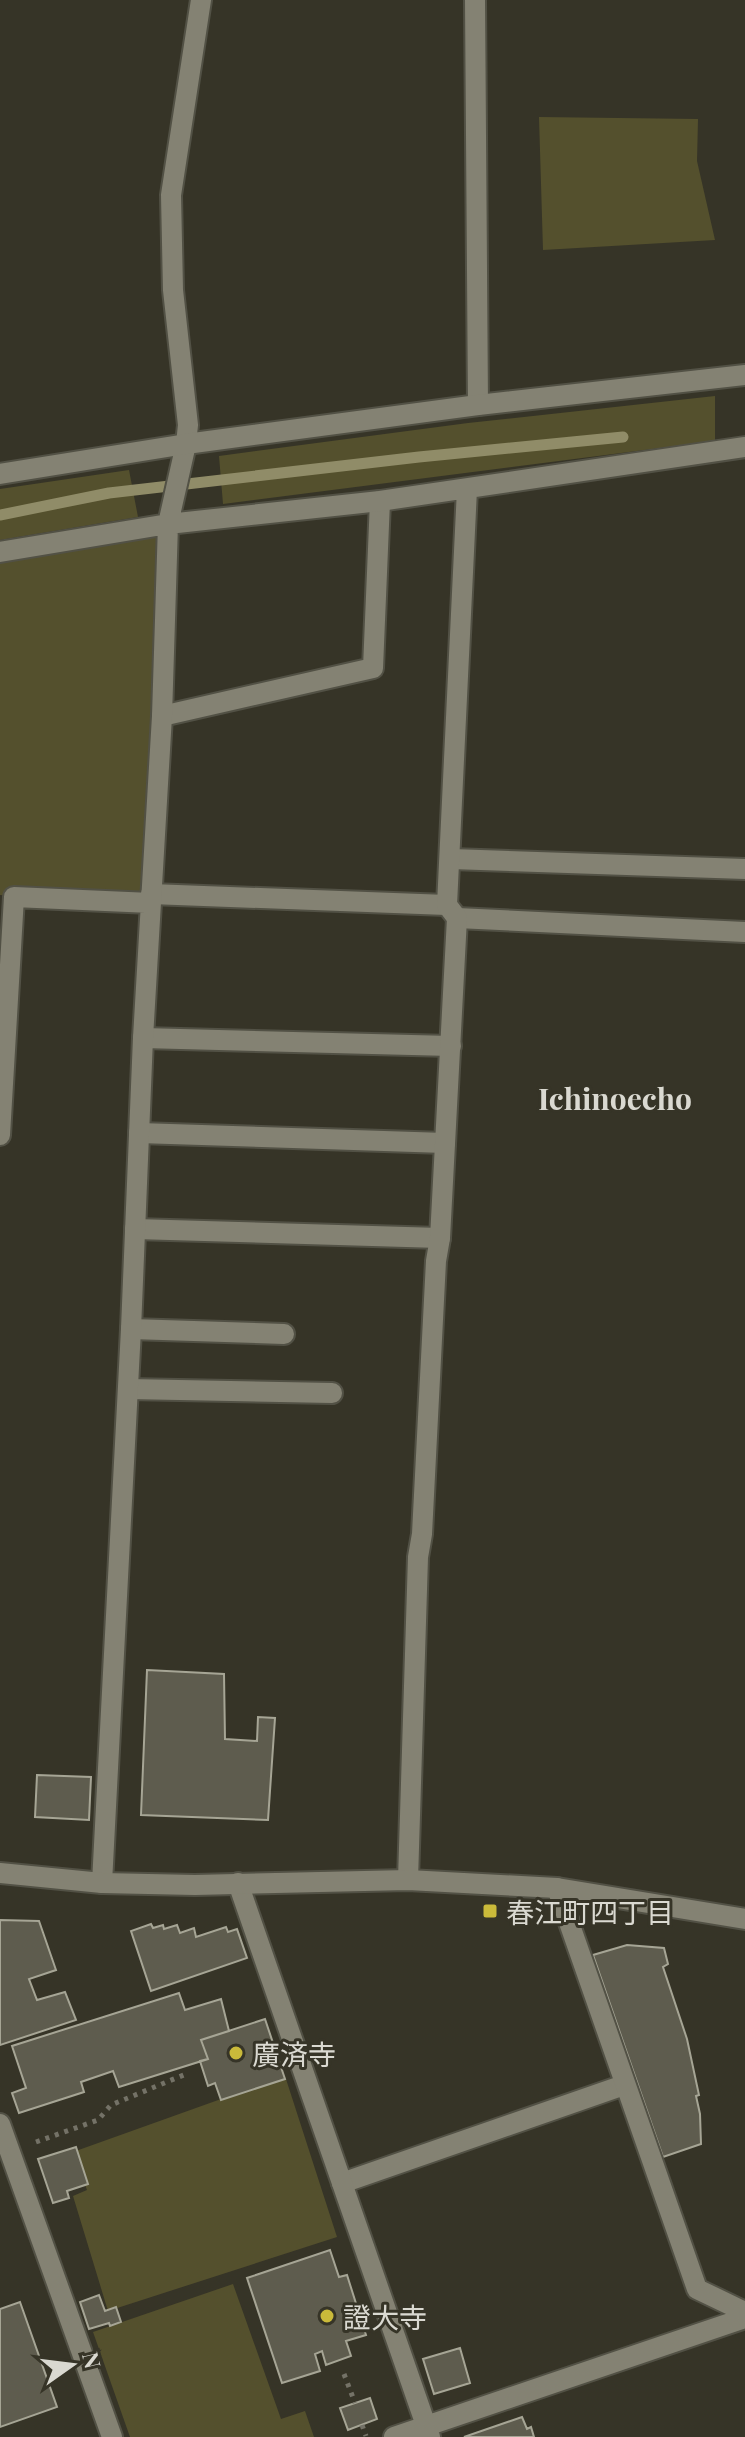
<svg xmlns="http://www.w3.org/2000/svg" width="745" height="2437" font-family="'Playfair Display','Noto Sans JP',serif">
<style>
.green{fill:#54502d}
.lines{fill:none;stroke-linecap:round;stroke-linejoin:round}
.stream{stroke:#908c68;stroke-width:11}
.building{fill:#5e5c4e;stroke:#a6a595;stroke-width:2}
.lane-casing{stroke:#525145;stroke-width:24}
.street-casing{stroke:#525145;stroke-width:24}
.secondary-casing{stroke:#525145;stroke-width:24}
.path{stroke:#747267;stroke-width:5;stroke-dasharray:4 6;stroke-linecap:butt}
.lane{stroke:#848273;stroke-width:20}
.street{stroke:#848273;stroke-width:20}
.secondary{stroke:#848273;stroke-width:20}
.poi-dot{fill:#caba3a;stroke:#363427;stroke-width:3}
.labels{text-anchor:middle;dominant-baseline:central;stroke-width:6;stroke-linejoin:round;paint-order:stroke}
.poi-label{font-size:28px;fill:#dad9d1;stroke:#363427;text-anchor:start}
.neighbourhood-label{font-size:30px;font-weight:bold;fill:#dad9d1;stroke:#363427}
</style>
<rect width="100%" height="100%" fill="#363427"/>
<path class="green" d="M539,117L698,119L697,161L715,240L543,250Z
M715,396V441L223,504L219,456L468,423Z
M129,470L138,517L0,540V489Z
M165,535L142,905L0,895V559Z
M285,2076L337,2237L108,2311L73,2196L87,2190L73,2152Z
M233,2284L281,2419L305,2411L314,2437H130L93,2332Z"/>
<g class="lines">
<path class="stream" d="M0,515L109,493L419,457L623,437"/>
</g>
<path class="building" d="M147,1670L224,1674L225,1739L257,1741L258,1717L275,1718L268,1820L141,1815Z
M37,1775L91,1777L89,1820L35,1817Z
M0,1920L39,1921L56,1970L29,1979L37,2000L65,1992L76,2020L0,2045Z
M151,1924L153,1928L163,1925L164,1929L177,1925L180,1933L194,1928L196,1937L226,1927L228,1932L237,1929L247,1958L151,1991L131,1931Z
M627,1945L664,1948L668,1964L663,1967L687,2039L699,2095L696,2096L700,2114L701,2144L663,2157L593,1955Z
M179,1993L185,2010L221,1999L229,2031L201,2040L208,2059L119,2087L113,2071L81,2082L84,2092L19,2113L12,2093L26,2088L12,2046Z
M265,2019L285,2079L221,2100L215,2083L208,2086L200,2061L208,2059L201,2040Z
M76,2147L88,2184L67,2191L69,2198L53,2203L38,2159Z
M330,2250L339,2277L347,2275L366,2335L346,2341L351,2356L326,2365L322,2351L315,2354L320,2371L282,2383L247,2278Z
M99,2295L105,2311L116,2307L121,2322L110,2326L109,2323L89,2329L80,2302Z
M20,2302L57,2407L0,2427V2309Z
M460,2348L470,2383L434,2394L423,2359Z
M370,2398L377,2419L348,2430L340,2408Z
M522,2417L527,2429L531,2427L534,2437H464Z"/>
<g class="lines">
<g class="lane-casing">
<path id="lane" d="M475,0L478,405
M162,716L373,668L380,501
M451,859L745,869
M151,894L447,905
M457,918L745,932
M143,1038L451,1046
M139,1133L445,1143
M135,1229L440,1238
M131,1329L284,1334
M128,1389L332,1393
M342,2183L624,2085"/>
</g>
<g class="street-casing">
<path id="street" d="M0,552L168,524L380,501L745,447
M0,1135L14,897L151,903
M408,1880L418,1557L422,1534L436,1261L440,1238L457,918L447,905L467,489
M102,1883L131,1329L143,1038L162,716L168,524L186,444L188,425L173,290L171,195L201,0
M238,1883L430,2437
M557,1888L697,2289L745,2312
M0,2124L112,2437
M394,2437L745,2318"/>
</g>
<g class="secondary-casing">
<path id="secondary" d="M0,474L186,444L478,405L745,375
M0,1873L102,1883L195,1885L408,1880L557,1888L745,1919"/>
</g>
<path class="path" d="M36,2142L98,2120L111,2105L186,2074
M344,2374L355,2403
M362,2425L366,2436"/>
<use href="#lane" class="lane"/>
<use href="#street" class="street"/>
<use href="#secondary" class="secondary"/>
</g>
<g class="poi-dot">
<rect x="482" y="1903" width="16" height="16" rx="4"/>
<circle cx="236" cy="2053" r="8"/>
<circle cx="327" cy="2316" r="8"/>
</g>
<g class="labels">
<g class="poi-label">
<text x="506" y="1911">春江町四丁目</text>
<text x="252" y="2053">廣済寺</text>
<text x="343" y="2316">證大寺</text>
</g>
<g class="neighbourhood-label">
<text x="615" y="1098">Ichinoecho</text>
</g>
</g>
<g transform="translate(72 2365) rotate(76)" stroke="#363427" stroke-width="6" paint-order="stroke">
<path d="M0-6L14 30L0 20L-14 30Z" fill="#dad9d1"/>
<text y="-12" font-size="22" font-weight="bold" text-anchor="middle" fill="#dad9d1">N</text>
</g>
</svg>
